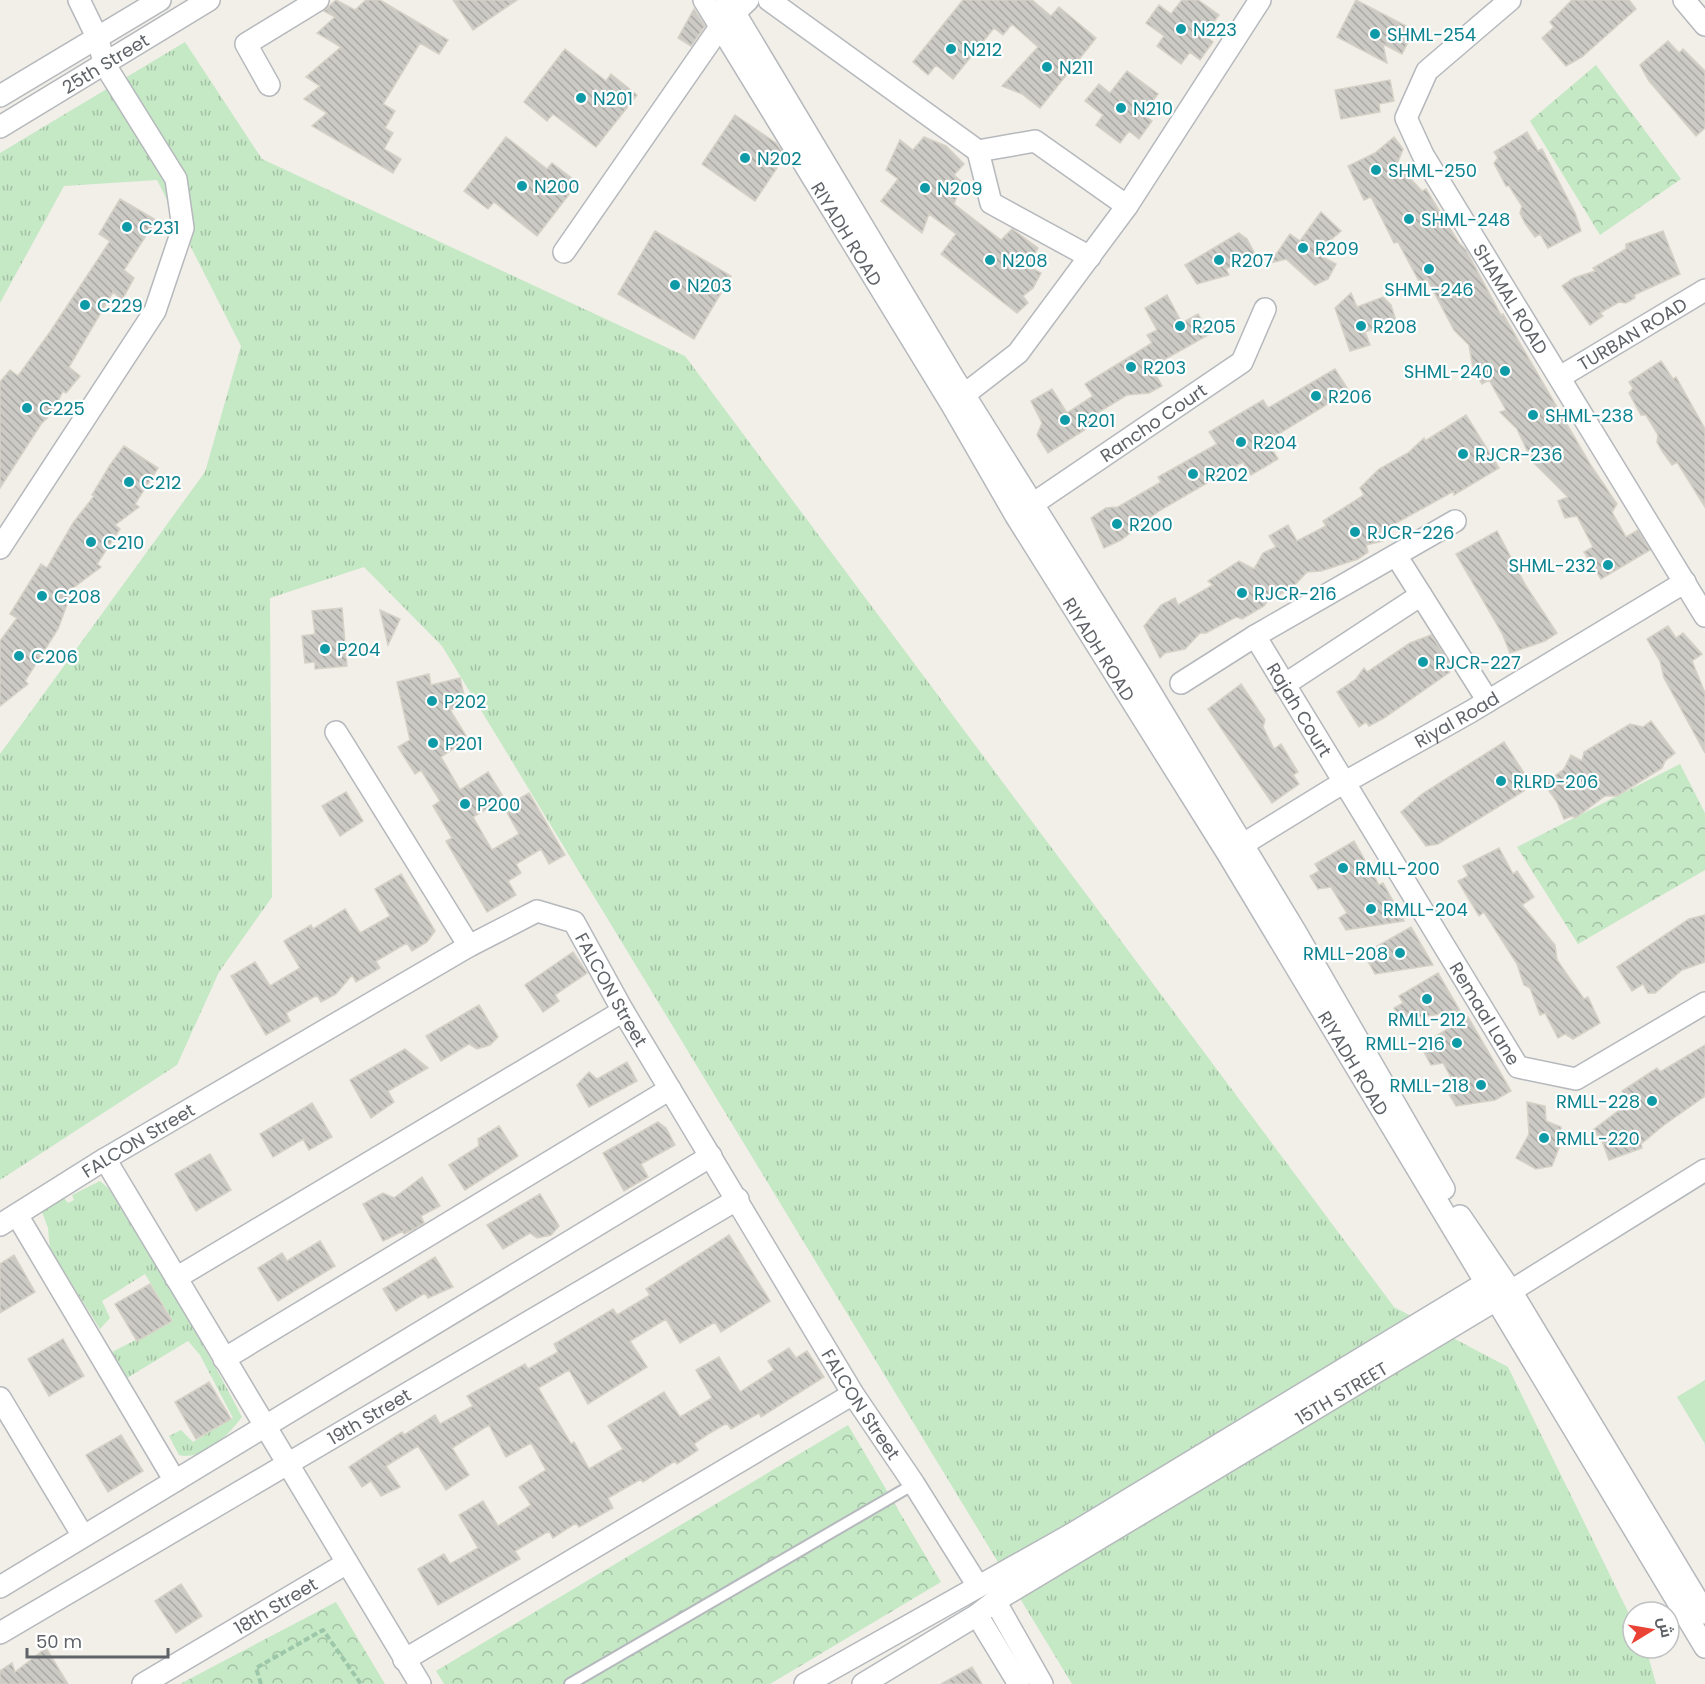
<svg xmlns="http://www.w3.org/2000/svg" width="1705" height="1684" font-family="Poppins,Cairo,sans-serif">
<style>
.grass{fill:url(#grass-tufts)}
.park{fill:url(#park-crowns)}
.garden{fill:#c5e8c5}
.building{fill:url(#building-back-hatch);stroke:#d6d1c6;stroke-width:1.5}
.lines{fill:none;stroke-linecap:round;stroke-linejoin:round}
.lane-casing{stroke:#b5b8bc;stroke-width:14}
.street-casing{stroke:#b5b8bc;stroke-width:24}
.path{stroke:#9cc7a9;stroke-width:4;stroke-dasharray:6 3;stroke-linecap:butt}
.lane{stroke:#fff;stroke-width:10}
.street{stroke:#fff;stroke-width:21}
.culture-dot{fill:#0f9aa8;stroke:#fff;stroke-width:2}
.labels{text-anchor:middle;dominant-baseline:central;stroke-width:4.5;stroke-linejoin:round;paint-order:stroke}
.culture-label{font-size:18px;fill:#0d838f;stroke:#fff;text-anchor:start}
.street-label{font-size:18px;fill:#5f6368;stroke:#fff}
</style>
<defs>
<pattern id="grass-tufts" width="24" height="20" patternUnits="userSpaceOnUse" patternTransform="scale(1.5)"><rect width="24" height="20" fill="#c5e8c5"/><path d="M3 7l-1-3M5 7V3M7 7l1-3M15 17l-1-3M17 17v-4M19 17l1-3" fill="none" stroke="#a3c0a4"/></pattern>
<pattern id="park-crowns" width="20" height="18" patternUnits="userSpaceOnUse" patternTransform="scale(1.5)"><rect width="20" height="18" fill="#c5e8c5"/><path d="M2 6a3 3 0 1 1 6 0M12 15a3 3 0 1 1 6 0" fill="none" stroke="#a3c0a4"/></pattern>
<pattern id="building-back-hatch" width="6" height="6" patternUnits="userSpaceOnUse" patternTransform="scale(1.5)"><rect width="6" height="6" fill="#cccac5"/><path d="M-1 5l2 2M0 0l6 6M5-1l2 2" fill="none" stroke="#a9a8a4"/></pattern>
</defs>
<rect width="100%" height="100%" fill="#f1efe8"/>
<path class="grass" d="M185,42L262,159L685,356L1394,1307L1508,1367L1633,1622V1648H1646L1656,1684H1072L442,646L364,567L270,598L272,897L219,972L177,1065L0,1180V754L205,472L241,346L157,180L64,186L0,303V153Z
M100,1181L109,1189C155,1264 202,1339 242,1417C228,1435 204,1461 179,1455L169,1436L181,1430L193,1442L233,1418L200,1355L188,1341L127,1378L112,1352L173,1321L145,1274L102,1301L110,1318L100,1329L50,1250L48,1228L42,1212L64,1198L68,1203L74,1200L72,1195Z"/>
<path class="park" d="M1596,65L1681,179L1600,235L1530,121Z
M1680,764L1705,813V870L1578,944L1517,847Z
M848,1425L941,1582L770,1684H444L436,1671Z
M336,1602L385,1684H180Z"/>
<path class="garden" d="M1705,1380V1444L1677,1397Z"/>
<path class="building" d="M336,0L355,10L366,0H380L448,40L439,54L420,43L383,104L395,111L385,128L393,133L384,149L401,159L393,173L312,126L327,113L304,99L320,86L306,77L341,47L317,33L335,17L324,11Z
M453,0H517L473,30Z
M963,0H1032L1051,16L1059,7L1096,38L1040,108L1022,94L1002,86L1038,47L1012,24L1003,35L994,28L953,79L936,65L928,75L913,62Z
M1182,0H1198L1219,15L1204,35L1213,42L1200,60L1190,52L1181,64L1157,46L1164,36L1146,23L1159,5L1171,14Z
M1356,0L1414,30L1402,54L1383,44L1387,63L1337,37Z
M1572,0H1629L1636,9L1582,57L1566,66L1542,38L1554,27L1550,22Z
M694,9L705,26L691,46L678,38Z
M1668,41L1679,53L1683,49L1705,71V128L1696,136L1649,81L1640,65Z
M565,49L606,81L611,74L637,95L596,147L553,114L547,121L524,102Z
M1127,71L1158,94L1143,114L1152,121L1139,139L1129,131L1120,143L1096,125L1103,115L1085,101L1099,84L1110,93Z
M1390,80L1394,101L1379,104L1380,112L1341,119L1335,90Z
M735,115L776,143L785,156L755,201L702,164Z
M1527,132L1538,151L1542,149L1575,213L1581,231L1548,248L1540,234L1535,237L1525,223L1520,213L1522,206L1509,186H1506L1494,163L1498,158L1494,152Z
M506,137L547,169L552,163L578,183L537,236L494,202L488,209L464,191Z
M924,137L946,146L964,164L954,175L962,182L954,204L1001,240L1012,229L1038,248L1028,266L1041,273L1033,288L1023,296L1028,303L1017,313L941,254L956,234L929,214L922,233L881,201L898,179L886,170L900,140L913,150Z
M1394,137L1403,149L1397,164L1422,191L1426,189L1459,243L1466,250L1501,315L1503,314L1590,464L1617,504L1612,512L1626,537L1638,530L1650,550L1601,579L1584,552L1593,547L1577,516L1565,518L1558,501L1568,497L1532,461L1517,429L1500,412L1506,410L1489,380L1482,384L1473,368L1469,345L1454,330L1427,279L1420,283L1398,242L1394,243L1371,197L1364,200L1348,166L1375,153Z
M120,199L156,220L124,270L134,278L122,300L113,292L69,367L80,376L66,393L63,391L52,413L41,424L0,488V382L10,370L18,376L50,332L110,241L99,234Z
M1321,212L1341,231L1316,253L1336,264L1328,279L1315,285L1286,259L1270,263L1290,234L1300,241Z
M655,231L731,276L694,339L618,294Z
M1663,231L1680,274L1634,295L1635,298L1626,303L1619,302L1600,313L1603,316L1590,325L1562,286L1574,278L1595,271L1593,268L1626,249V244Z
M1239,233L1247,239L1255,254L1226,269L1229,275L1197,284L1185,265Z
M1351,293L1357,307L1383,297L1391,305L1396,321L1365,332L1370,345L1350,351L1335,308Z
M1167,295L1182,323L1198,314L1210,334L1151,367L1162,386L1149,393L1127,395L1089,418L1091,426L1048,453L1037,435L1042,423L1031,401L1052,389L1067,413L1093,396L1085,384L1152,343L1147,335L1157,330L1145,308Z
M1661,361L1673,379L1676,377L1705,429V507L1677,462L1672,465L1662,451L1657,442L1658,435L1646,415H1641L1629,393L1633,388L1629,382Z
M1335,369L1349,391L1267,441L1278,459L1251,475L1243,462L1159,511L1121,540L1104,548L1091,518L1106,508L1118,507L1161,482L1158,477L1217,444L1209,432L1263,400L1268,408Z
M1466,415L1499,468L1454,495V491L1380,532L1383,541L1366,545L1368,552L1358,559L1321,571L1307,572L1291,589L1268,600L1264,606L1242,619L1236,617L1206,633H1200L1185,649L1165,653L1160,658L1144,626L1161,605L1175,598L1178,605L1213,585L1208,581L1239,561L1254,569L1263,553L1276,547L1269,536L1288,525L1297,541L1326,526L1323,521L1364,495L1360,488L1379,469L1408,453L1424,438L1425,441Z
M124,446L158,468L135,504L139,507L115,525L120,529L97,564L101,567L73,588L58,629L25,681L28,684L0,706V641L17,618L10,614L41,564L47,568L73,523L94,496L92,495L110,465Z
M1497,531L1526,586L1557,633L1545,641L1510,653L1502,633L1456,554Z
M342,608L347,666L315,669V662L305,663L302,636L315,634L312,611Z
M380,610L400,619L388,645Z
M1668,626L1676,638L1683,633L1702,654L1692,661L1705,693V753L1664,678L1660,661L1647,639Z
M1431,635L1449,662L1450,672L1384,718L1369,726L1366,722L1359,727L1337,692L1356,679L1364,668L1367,672L1410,643Z
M429,674L431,685L460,678L464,695L463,707L450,710L468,739L441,757L460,790L488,772L504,798L473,817L492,850L519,834L504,807L529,793L565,855L549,864L541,849L516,864L521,873L508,881L516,895L487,912L446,841L452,838L433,806L440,801L421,770L415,774L398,747L410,740L397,682Z
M1241,684L1265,720L1263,727L1274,749L1281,744L1298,772L1293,775L1299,784L1272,803L1208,709Z
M1651,721L1675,753L1665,761L1662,768L1617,796H1605L1575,818L1572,816L1564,819L1557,802L1544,784L1564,769L1571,755L1582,761L1584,752L1630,724L1643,727Z
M1504,742L1524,773L1527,789L1438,844L1426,846L1401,812L1422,794Z
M346,792L363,821L340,836L322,806Z
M1354,841L1379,885L1383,883L1404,921L1346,930L1339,918L1347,913L1331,887L1318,889L1310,876L1319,871L1315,864Z
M1499,848L1513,874L1517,871L1534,897L1522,905L1555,945L1557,960L1584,999L1588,997L1600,1023L1573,1039L1565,1034L1558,1038L1545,1013L1540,1015L1530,988L1524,985L1517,964L1484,912L1479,916L1458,881L1468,876L1463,866Z
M401,874L435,931L427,942L412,951L407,943L376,961L380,968L356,982L352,975L336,994L321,1002L317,995L286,1013L290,1021L266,1035L231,976L255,962L270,986L300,968L284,941L311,925L313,929L345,909L360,933L390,916L375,889Z
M1705,915V962L1682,970L1655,993H1648L1643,984L1632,991L1617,967L1689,919Z
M1411,927L1433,965L1375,974L1368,961L1376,956L1372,949Z
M573,952L587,973L555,995L559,1001L543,1012L525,985Z
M1438,973L1460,1011L1402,1020L1394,1008L1403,1003L1399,996Z
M479,1005L498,1037L490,1045L477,1049L469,1044L441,1061L426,1036Z
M1468,1017L1511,1091L1495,1100L1456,1106L1449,1094L1457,1088L1443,1063L1431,1065L1424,1052L1432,1047L1429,1040Z
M1705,1045V1096L1664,1125L1641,1144L1642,1148L1609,1160L1602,1141L1593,1130L1630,1102L1622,1091L1657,1068L1660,1072Z
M405,1049L428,1068L388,1091L394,1102L371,1118L350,1080Z
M627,1062L637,1081L589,1107L577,1085L589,1072L597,1079Z
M1527,1102L1545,1106L1546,1121L1561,1127V1142L1552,1166L1536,1169L1516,1158L1529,1134Z
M312,1103L332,1137L309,1150L303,1139L273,1157L260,1134Z
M658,1122L666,1128L675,1145L641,1164L648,1177L624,1191L603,1153Z
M499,1126L518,1156L465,1190L449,1165L479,1146L478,1139Z
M210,1154L231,1190L196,1211L175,1174Z
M422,1177L440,1206L421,1216L424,1223L414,1229L404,1234L403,1231L383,1241L363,1204L383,1193L394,1198Z
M540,1194L559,1226L551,1235L537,1238L530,1233L503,1249L487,1225Z
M729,1235L770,1301L721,1332L715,1322L680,1343L666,1319L630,1341L647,1367L588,1404L569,1370L538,1388L571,1444L574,1442L589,1469L623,1449L608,1426L664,1392L680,1417L712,1398L696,1370L719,1357L740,1392L774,1370L768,1361L789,1348L796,1358L807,1351L824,1377L761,1417L759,1413L731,1429L727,1423L710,1433L694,1444L698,1450L677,1464L675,1461L643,1482L641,1479L608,1498L613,1508L579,1527L576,1523L553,1538L549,1531L515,1551L520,1559L438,1605L418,1569L444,1554L450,1564L478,1548L459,1515L483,1501L498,1526L531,1505L519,1487L546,1470L531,1443L506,1457L489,1425L452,1448L469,1475L446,1490L418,1446L386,1466L400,1487L381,1496L371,1481L362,1487L349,1467L402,1432L404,1435L435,1415L440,1424L473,1406L467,1396L525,1364L528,1369L558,1352L554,1344L613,1309L617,1315L650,1295L646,1289Z
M320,1241L335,1266L278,1301L258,1268L282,1253L287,1261Z
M14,1255L35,1292L0,1313V1264Z
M435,1257L453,1287L428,1298L425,1293L396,1311L383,1289Z
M150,1284L172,1321L137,1341L115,1304Z
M63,1339L84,1376L49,1396L28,1359Z
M209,1382L231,1419L196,1439L175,1402Z
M121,1435L143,1471L108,1492L86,1455Z
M181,1584L202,1616L176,1633L155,1601Z
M46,1648L68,1684H0V1671L12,1663L15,1672Z
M972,1667L982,1684H941Z"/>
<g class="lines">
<g class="lane-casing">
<path id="lane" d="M570,1684L914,1484"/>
</g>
<g class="street-casing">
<g id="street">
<path id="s1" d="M704,0L952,405L1016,516L1228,854L1705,1647"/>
<path d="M727,0L953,377L1140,675L1295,931L1444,1189"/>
<path d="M769,0L978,151"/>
<path id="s2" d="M1510,0L1427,71L1406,118L1423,155L1705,616"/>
<path d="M1684,0L1705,25"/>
<path d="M269,85L246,44L318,0"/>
<path d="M0,96L160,0"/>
<path id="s3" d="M0,127L209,0"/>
<path d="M564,252L720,27L748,0"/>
<path d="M1090,257L991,203L978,151L1035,141L1127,206"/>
<path id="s4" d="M1560,377L1705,290"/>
<path d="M956,401L1018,353L1127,206L1260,0"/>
<path id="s5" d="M1024,510L1242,362L1265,309"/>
<path d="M0,548L155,311L183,228L176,179L105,65L97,37L79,0"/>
<path d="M1397,557L1488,701"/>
<path id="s6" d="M1255,636L1518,1067L1576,1079L1705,1003"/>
<path d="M1181,683L1255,636L1455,521"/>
<path d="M1284,685L1421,595"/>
<path d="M336,732L469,946"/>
<path id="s7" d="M1229,853L1331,790L1470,712L1685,582"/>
<path d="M105,1159L420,1684"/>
<path d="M17,1215L175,1481"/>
<path d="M1460,1216L1511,1291L1705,1613"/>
<path id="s8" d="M0,1225L105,1159L469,946L537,911L574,922L623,1011L853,1394L914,1484L978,1586"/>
<path d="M176,1278L623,1011"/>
<path d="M224,1359L670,1089"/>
<path d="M0,1398L83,1536"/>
<path d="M0,1587L711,1156"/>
<path d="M995,1601L1042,1684"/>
<path d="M977,1615L1019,1684"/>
<path id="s9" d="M0,1633L738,1199"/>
<path d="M404,1660L853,1394"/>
<path id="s10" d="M143,1684L347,1563"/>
<path d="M805,1684L1072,1534L1484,1284"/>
<path id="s11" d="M863,1684L977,1615L995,1601L1511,1291L1705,1170"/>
</g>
</g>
<path class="path" d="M261,1684L256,1668L323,1630L361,1684"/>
<use href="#lane" class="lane"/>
<use href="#street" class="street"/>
</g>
<g class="culture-dot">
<circle cx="1181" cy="29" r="6"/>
<circle cx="1375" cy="34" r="6"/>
<circle cx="951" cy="49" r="6"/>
<circle cx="1047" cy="67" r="6"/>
<circle cx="581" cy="98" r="6"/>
<circle cx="1121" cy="108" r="6"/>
<circle cx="745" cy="158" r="6"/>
<circle cx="1376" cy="170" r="6"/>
<circle cx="522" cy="186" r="6"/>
<circle cx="925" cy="188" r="6"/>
<circle cx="1409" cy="219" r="6"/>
<circle cx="127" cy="227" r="6"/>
<circle cx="1303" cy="248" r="6"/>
<circle cx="990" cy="260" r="6"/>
<circle cx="1219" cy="260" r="6"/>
<circle cx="1429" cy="269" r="6"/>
<circle cx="675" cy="285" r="6"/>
<circle cx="85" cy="305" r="6"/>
<circle cx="1180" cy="326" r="6"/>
<circle cx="1361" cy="326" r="6"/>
<circle cx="1131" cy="367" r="6"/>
<circle cx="1505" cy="371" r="6"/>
<circle cx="1316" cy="396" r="6"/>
<circle cx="27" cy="408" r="6"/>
<circle cx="1533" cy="415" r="6"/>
<circle cx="1065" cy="420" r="6"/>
<circle cx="1241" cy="442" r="6"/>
<circle cx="1463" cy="454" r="6"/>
<circle cx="1193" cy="474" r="6"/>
<circle cx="129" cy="482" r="6"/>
<circle cx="1117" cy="524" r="6"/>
<circle cx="1355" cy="532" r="6"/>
<circle cx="91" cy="542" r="6"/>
<circle cx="1608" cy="565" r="6"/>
<circle cx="1242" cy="593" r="6"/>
<circle cx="42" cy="596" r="6"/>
<circle cx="325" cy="649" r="6"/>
<circle cx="19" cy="656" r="6"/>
<circle cx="1423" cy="662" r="6"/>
<circle cx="432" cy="701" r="6"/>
<circle cx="433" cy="743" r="6"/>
<circle cx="1501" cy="781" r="6"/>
<circle cx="465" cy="804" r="6"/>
<circle cx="1343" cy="868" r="6"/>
<circle cx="1371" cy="909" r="6"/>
<circle cx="1400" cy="953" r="6"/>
<circle cx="1427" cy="999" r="6"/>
<circle cx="1457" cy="1043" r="6"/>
<circle cx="1481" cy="1085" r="6"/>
<circle cx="1652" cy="1101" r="6"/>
<circle cx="1544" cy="1138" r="6"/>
</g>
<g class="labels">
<g class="culture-label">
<text x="1193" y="29">N223</text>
<text x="1387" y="34">SHML-254</text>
<text x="963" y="49">N212</text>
<text x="1059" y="67">N211</text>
<text x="593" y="98">N201</text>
<text x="1133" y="108">N210</text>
<text x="757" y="158">N202</text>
<text x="1388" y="170">SHML-250</text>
<text x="534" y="186">N200</text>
<text x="937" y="188">N209</text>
<text x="1421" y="219">SHML-248</text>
<text x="139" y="227">C231</text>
<text x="1315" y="248">R209</text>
<text x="1002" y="260">N208</text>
<text x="1231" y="260">R207</text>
<text x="687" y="285">N203</text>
<text x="1429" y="289" text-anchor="middle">SHML-246</text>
<text x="97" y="305">C229</text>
<text x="1192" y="326">R205</text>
<text x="1373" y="326">R208</text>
<text x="1143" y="367">R203</text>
<text x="1493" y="371" text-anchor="end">SHML-240</text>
<text x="1328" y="396">R206</text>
<text x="39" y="408">C225</text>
<text x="1545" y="415">SHML-238</text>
<text x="1077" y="420">R201</text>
<text x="1253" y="442">R204</text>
<text x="1475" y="454">RJCR-236</text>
<text x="1205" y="474">R202</text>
<text x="141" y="482">C212</text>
<text x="1129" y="524">R200</text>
<text x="1367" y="532">RJCR-226</text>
<text x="103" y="542">C210</text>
<text x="1596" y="565" text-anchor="end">SHML-232</text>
<text x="1254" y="593">RJCR-216</text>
<text x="54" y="596">C208</text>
<text x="337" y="649">P204</text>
<text x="31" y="656">C206</text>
<text x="1435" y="662">RJCR-227</text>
<text x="444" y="701">P202</text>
<text x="445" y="743">P201</text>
<text x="1513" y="781">RLRD-206</text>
<text x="477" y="804">P200</text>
<text x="1355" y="868">RMLL-200</text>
<text x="1383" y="909">RMLL-204</text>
<text x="1388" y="953" text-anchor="end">RMLL-208</text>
<text x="1427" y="1019" text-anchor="middle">RMLL-212</text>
<text x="1445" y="1043" text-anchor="end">RMLL-216</text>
<text x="1469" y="1085" text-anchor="end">RMLL-218</text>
<text x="1640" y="1101" text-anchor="end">RMLL-228</text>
<text x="1556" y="1138">RMLL-220</text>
</g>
<g class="street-label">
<text stroke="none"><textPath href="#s3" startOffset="123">25th Street</textPath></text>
<text stroke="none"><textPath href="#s1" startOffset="274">RIYADH ROAD</textPath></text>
<text stroke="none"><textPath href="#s2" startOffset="370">SHAMAL ROAD</textPath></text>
<text stroke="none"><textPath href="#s4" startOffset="84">TURBAN ROAD</textPath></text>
<text stroke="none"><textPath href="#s5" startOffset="156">Rancho Court</textPath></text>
<text stroke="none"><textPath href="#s1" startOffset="760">RIYADH ROAD</textPath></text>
<text stroke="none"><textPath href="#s6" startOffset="86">Rajah Court</textPath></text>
<text stroke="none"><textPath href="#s7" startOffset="264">Riyal Road</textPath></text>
<text stroke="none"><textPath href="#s8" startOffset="738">FALCON Street</textPath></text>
<text stroke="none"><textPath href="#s6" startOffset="442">Remaal Lane</textPath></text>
<text stroke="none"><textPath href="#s1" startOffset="1246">RIYADH ROAD</textPath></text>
<text stroke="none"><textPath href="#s8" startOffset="162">FALCON Street</textPath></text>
<text stroke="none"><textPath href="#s11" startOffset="560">15TH STREET</textPath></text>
<text stroke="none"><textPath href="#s8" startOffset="1222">FALCON Street</textPath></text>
<text stroke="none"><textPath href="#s9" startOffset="428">19th Street</textPath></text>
<text stroke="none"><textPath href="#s10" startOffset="154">18th Street</textPath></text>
</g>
</g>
<g transform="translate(1651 1630) rotate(79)"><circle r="28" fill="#ffffff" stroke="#bfc1c3" stroke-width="1.5"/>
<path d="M0-4.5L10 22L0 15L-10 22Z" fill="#ea4335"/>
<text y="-9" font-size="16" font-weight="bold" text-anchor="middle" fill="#5f6368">ش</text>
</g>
<path d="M27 1648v9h141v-9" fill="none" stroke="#5f6368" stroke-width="3"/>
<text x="36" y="1648" font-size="18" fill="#5f6368" stroke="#ffffff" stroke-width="4.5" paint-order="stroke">50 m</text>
</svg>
